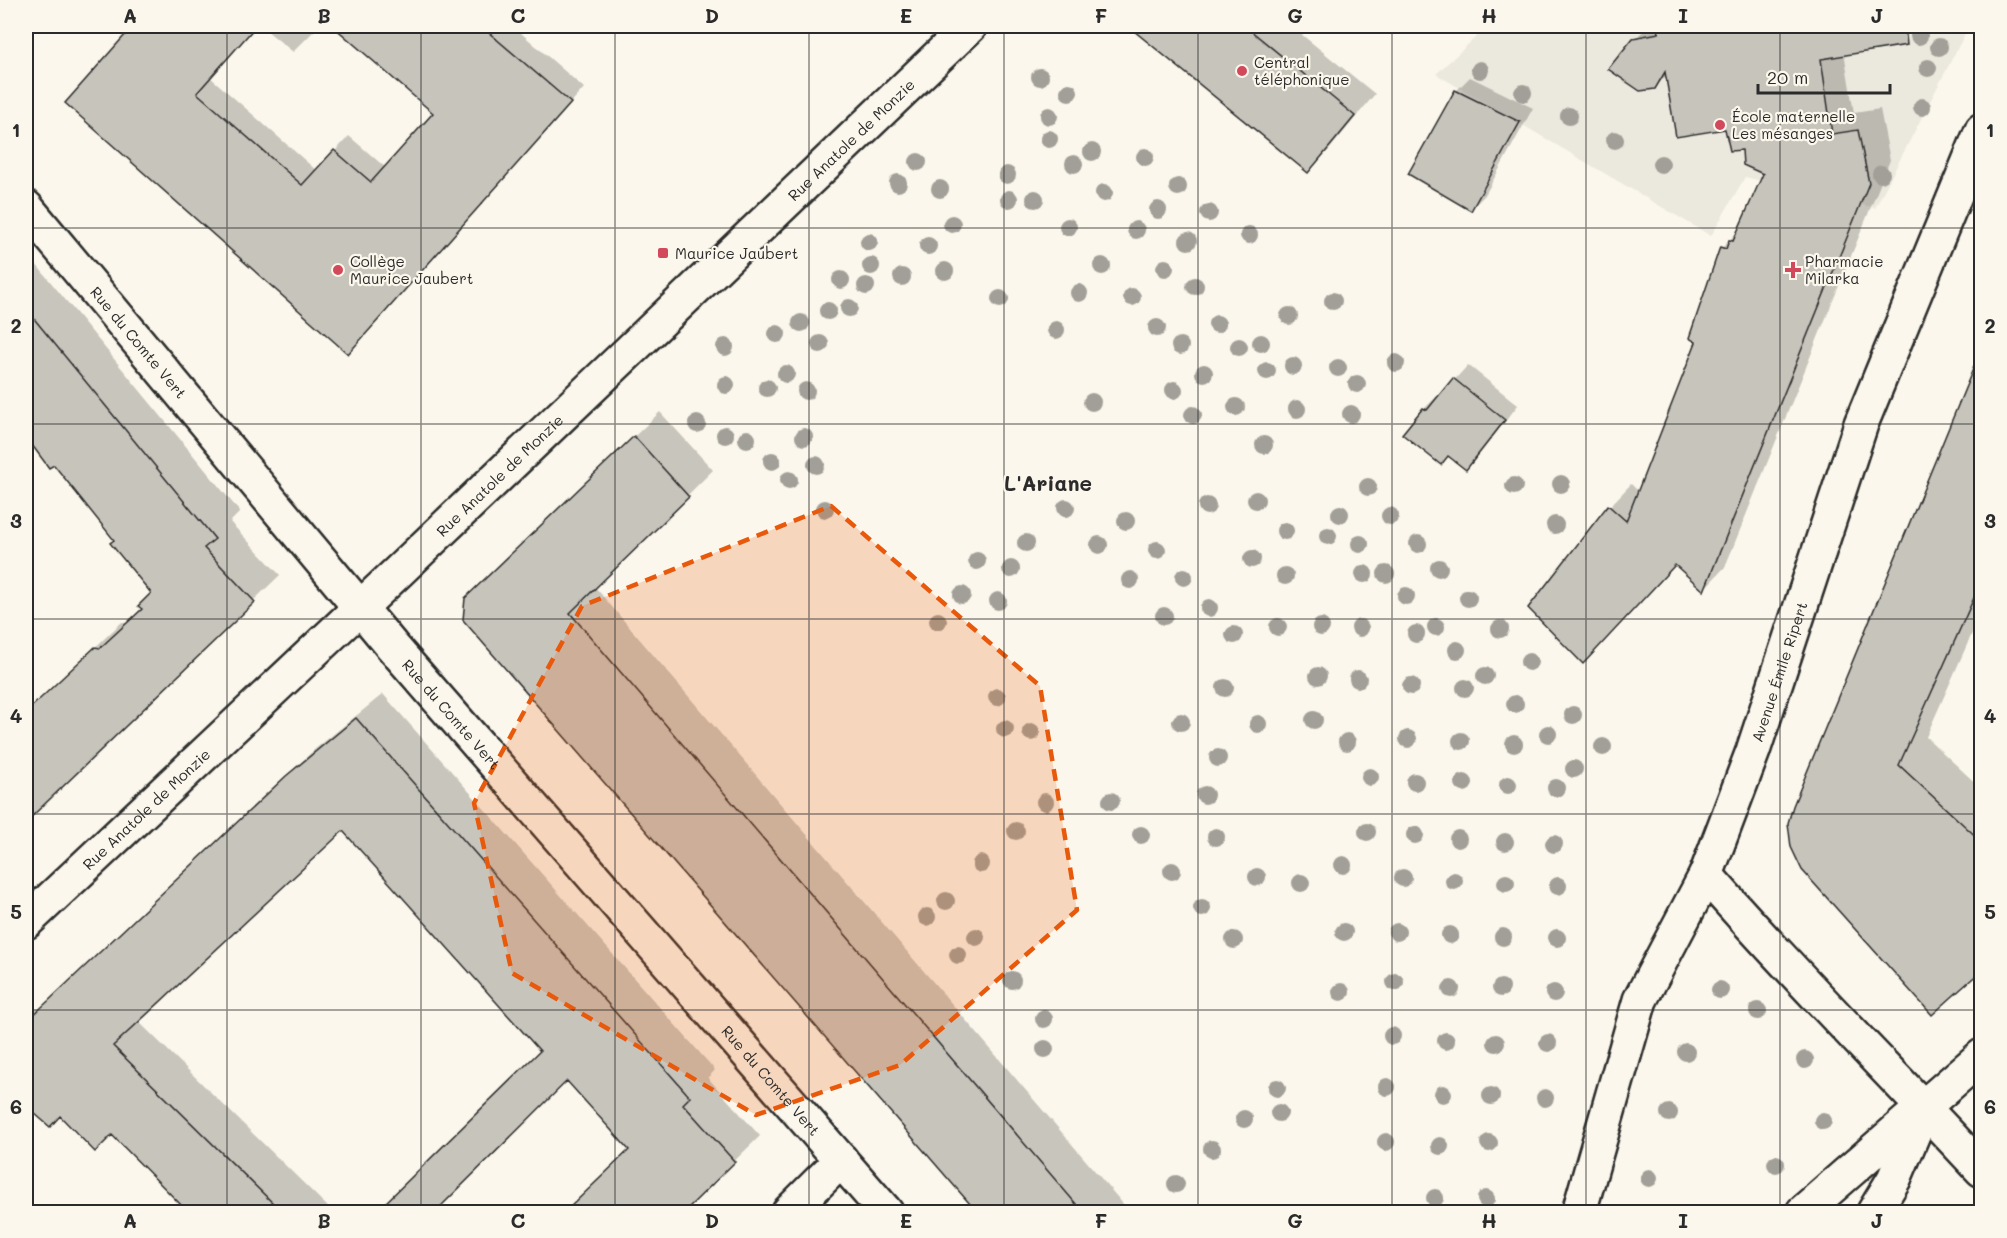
<svg xmlns="http://www.w3.org/2000/svg" width="2007" height="1238" font-family="Mali,sans-serif">
<style>
.built{fill:#ebe8de}
.shadow{fill:#0003}
.building{fill:#c7c4bc;stroke:#2b2b2b;stroke-width:1.5}
.lines{fill:none;stroke-linecap:round;stroke-linejoin:round}
.street-casing{stroke:#2b2b2b;stroke-width:38}
.secondary-casing{stroke:#2b2b2b;stroke-width:38}
.street{stroke:#fbf7ec;stroke-width:33}
.secondary{stroke:#fbf7ec;stroke-width:33}
.tree{fill:#a19f98}
.marked{fill:#e8590c;fill-opacity:0.2;stroke:#e8590c;stroke-width:4.5;stroke-dasharray:12 8;stroke-linejoin:round}
.grid{fill:none;stroke:#2b2b2b;stroke-width:1.5;stroke-opacity:0.55}
.poi-dot{fill:#d1495b;stroke:#fbf7ec;stroke-width:2}
.labels{text-anchor:middle;dominant-baseline:central;stroke-width:4.5;stroke-linejoin:round;paint-order:stroke}
.poi-label{font-size:15px;fill:#2b2b2b;stroke:#fbf7ec;text-anchor:start}
.street-label{font-size:15px;fill:#2b2b2b;stroke:#fbf7ec}
.district-label{font-size:21px;font-weight:bold;fill:#2b2b2b;stroke:#fbf7ec}
.neatline{fill:none;stroke:#2b2b2b;stroke-width:2}
.grid-label{font-size:20px;text-anchor:middle;font-weight:bold;fill:#2b2b2b}
</style>
<rect width="100%" height="100%" fill="#fbf7ec"/>
<filter id="ink" filterUnits="userSpaceOnUse"><feTurbulence type="fractalNoise" baseFrequency=".0167" numOctaves="2"/><feDisplacementMap in="SourceGraphic" scale="12" xChannelSelector="R" yChannelSelector="G"/><feConvolveMatrix kernelMatrix="1 2 1 2 8 2 1 2 1" color-interpolation-filters="sRGB"/></filter>
<g filter="url(#ink)">
<path class="built" d="M1488,26H1969L1875,208L1745,177L1711,236L1436,74Z"/>
<path class="shadow" d="M135,26H256L210,77L317,171L349,136L386,168L435,113L334,26H513L584,88L348,352L67,103Z
M261,26H319L293,52Z
M1131,26H1291L1375,94L1328,151L1308,171Z
M1648,26H1864L1865,32L1844,52L1854,113L1880,109L1890,160L1725,567L1704,589L1675,564L1530,608L1610,506L1631,484L1639,492L1697,341L1722,248L1739,230L1765,173L1726,127L1667,75L1654,88L1635,39Z
M1470,77L1533,108L1485,195L1471,209L1456,91Z
M26,252L240,512L230,522L280,575L26,819V723L53,687L122,622L127,623L143,608L153,593L116,540L26,427Z
M1982,351V611L1926,737L1982,789V968L1794,806Z
M1468,365L1518,405L1480,454L1466,468L1449,455L1404,433L1424,409L1438,395L1440,396Z
M660,412L713,470L595,587L1130,1212H979L464,619L492,572Z
M383,694L715,1070L708,1078L760,1136L682,1212H567L630,1150L567,1079L433,1212H378L542,1051L343,829L138,1021L333,1212H191L112,1133L60,1115L35,1112L26,1121V1018L36,1008L39,1010L314,750Z
M1434,1203L1443,1212H1423Z"/>
<path class="building" d="M133,26H256L197,93L302,185L334,150L371,182L433,113L333,26H481L571,103L348,354L65,103Z
M1128,26H1245L1355,116L1308,173Z
M1657,26H1905L1907,45L1821,59L1832,134L1858,130L1869,183L1704,591L1675,565L1583,664L1528,608L1608,505L1626,521L1696,342L1689,338L1720,247L1726,249L1729,240L1733,241L1763,174L1743,165L1742,150L1730,151L1725,129L1676,137L1665,72L1655,89L1640,91L1608,69L1633,38L1659,33Z
M1455,90L1520,122L1471,211L1408,174Z
M26,309L215,539L204,548L255,602L26,822V712L95,647L100,648L142,609L138,606L151,593L110,543L114,540L54,465L49,468L26,437Z
M1980,352L1982,580L1899,765L1982,842V970L1932,1015L1802,870L1791,847L1788,823L1793,806Z
M1453,378L1505,420L1466,470L1448,456L1441,465L1402,434L1423,408L1427,410Z
M634,436L689,497L570,613L1083,1212H977L463,620L465,598Z
M356,718L690,1097L683,1104L735,1162L684,1212H565L629,1150L567,1081L435,1212H376L540,1051L343,831L113,1046L282,1212H188L112,1135L95,1152L60,1116L50,1127L26,1106V1022L286,776Z"/>
<g class="lines">
<g class="street-casing">
<g id="street">
<path id="s1" d="M26,207L392,646L886,1212"/>
<path id="s2" d="M26,922L399,571L970,26"/>
<path d="M789,1212L841,1160"/>
</g>
</g>
<g class="secondary-casing">
<g id="secondary">
<path d="M1706,875C1795,977 1890,1071 1982,1170"/>
<path id="s3" d="M1579,1212L1640,1000L1706,875L1753,751L1861,424L1982,130"/>
<path d="M1803,1212L1982,1056"/>
<path d="M1874,1212L1894,1179L1921,1115"/>
</g>
</g>
<use href="#street" class="street"/>
<use href="#secondary" class="secondary"/>
</g>
<g class="tree">
<circle cx="1919" cy="36" r="9"/>
<circle cx="1939" cy="47" r="9"/>
<circle cx="1928" cy="68" r="9"/>
<circle cx="1480" cy="70" r="9"/>
<circle cx="1040" cy="77" r="9"/>
<circle cx="1069" cy="92" r="9"/>
<circle cx="1523" cy="93" r="9"/>
<circle cx="1922" cy="107" r="9"/>
<circle cx="1049" cy="116" r="9"/>
<circle cx="1569" cy="116" r="9"/>
<circle cx="1049" cy="139" r="9"/>
<circle cx="1615" cy="140" r="9"/>
<circle cx="1092" cy="152" r="9"/>
<circle cx="1145" cy="157" r="9"/>
<circle cx="918" cy="162" r="9"/>
<circle cx="1074" cy="164" r="9"/>
<circle cx="1661" cy="164" r="9"/>
<circle cx="1881" cy="174" r="9"/>
<circle cx="1007" cy="175" r="9"/>
<circle cx="898" cy="183" r="9"/>
<circle cx="1178" cy="187" r="9"/>
<circle cx="940" cy="189" r="9"/>
<circle cx="1104" cy="193" r="9"/>
<circle cx="1009" cy="199" r="9"/>
<circle cx="1035" cy="199" r="9"/>
<circle cx="1158" cy="210" r="9"/>
<circle cx="1209" cy="213" r="9"/>
<circle cx="952" cy="224" r="9"/>
<circle cx="1068" cy="227" r="9"/>
<circle cx="1136" cy="230" r="9"/>
<circle cx="1249" cy="235" r="9"/>
<circle cx="1188" cy="241" r="9"/>
<circle cx="869" cy="242" r="9"/>
<circle cx="928" cy="246" r="9"/>
<circle cx="871" cy="266" r="9"/>
<circle cx="1102" cy="266" r="9"/>
<circle cx="1165" cy="268" r="9"/>
<circle cx="945" cy="271" r="9"/>
<circle cx="902" cy="277" r="9"/>
<circle cx="841" cy="280" r="9"/>
<circle cx="866" cy="286" r="9"/>
<circle cx="1195" cy="286" r="9"/>
<circle cx="1079" cy="293" r="9"/>
<circle cx="1132" cy="297" r="9"/>
<circle cx="1000" cy="299" r="9"/>
<circle cx="1333" cy="301" r="9"/>
<circle cx="849" cy="308" r="9"/>
<circle cx="828" cy="311" r="9"/>
<circle cx="1289" cy="316" r="9"/>
<circle cx="801" cy="323" r="9"/>
<circle cx="1217" cy="324" r="9"/>
<circle cx="1157" cy="328" r="9"/>
<circle cx="1056" cy="330" r="9"/>
<circle cx="777" cy="334" r="9"/>
<circle cx="1261" cy="343" r="9"/>
<circle cx="820" cy="344" r="9"/>
<circle cx="1180" cy="346" r="9"/>
<circle cx="725" cy="347" r="9"/>
<circle cx="1239" cy="347" r="9"/>
<circle cx="1396" cy="363" r="9"/>
<circle cx="1293" cy="366" r="9"/>
<circle cx="1338" cy="368" r="9"/>
<circle cx="1267" cy="371" r="9"/>
<circle cx="1204" cy="373" r="9"/>
<circle cx="786" cy="374" r="9"/>
<circle cx="1357" cy="384" r="9"/>
<circle cx="726" cy="385" r="9"/>
<circle cx="767" cy="388" r="9"/>
<circle cx="1174" cy="390" r="9"/>
<circle cx="806" cy="391" r="9"/>
<circle cx="1092" cy="402" r="9"/>
<circle cx="1236" cy="407" r="9"/>
<circle cx="1297" cy="409" r="9"/>
<circle cx="1351" cy="414" r="9"/>
<circle cx="1193" cy="415" r="9"/>
<circle cx="697" cy="424" r="9"/>
<circle cx="725" cy="435" r="9"/>
<circle cx="804" cy="437" r="9"/>
<circle cx="747" cy="439" r="9"/>
<circle cx="1264" cy="445" r="9"/>
<circle cx="772" cy="461" r="9"/>
<circle cx="816" cy="465" r="9"/>
<circle cx="789" cy="480" r="9"/>
<circle cx="1561" cy="484" r="9"/>
<circle cx="1514" cy="486" r="9"/>
<circle cx="1368" cy="487" r="9"/>
<circle cx="1256" cy="500" r="9"/>
<circle cx="1207" cy="506" r="9"/>
<circle cx="1066" cy="508" r="9"/>
<circle cx="825" cy="509" r="9"/>
<circle cx="1340" cy="514" r="9"/>
<circle cx="1390" cy="516" r="9"/>
<circle cx="1126" cy="521" r="9"/>
<circle cx="1555" cy="525" r="9"/>
<circle cx="1285" cy="531" r="9"/>
<circle cx="1328" cy="536" r="9"/>
<circle cx="1026" cy="543" r="9"/>
<circle cx="1360" cy="544" r="9"/>
<circle cx="1418" cy="544" r="9"/>
<circle cx="1099" cy="545" r="9"/>
<circle cx="1157" cy="550" r="9"/>
<circle cx="1252" cy="559" r="9"/>
<circle cx="977" cy="561" r="9"/>
<circle cx="1439" cy="568" r="9"/>
<circle cx="1011" cy="569" r="9"/>
<circle cx="1364" cy="574" r="9"/>
<circle cx="1386" cy="574" r="9"/>
<circle cx="1285" cy="576" r="9"/>
<circle cx="1184" cy="577" r="9"/>
<circle cx="1130" cy="580" r="9"/>
<circle cx="962" cy="595" r="9"/>
<circle cx="1406" cy="596" r="9"/>
<circle cx="1468" cy="598" r="9"/>
<circle cx="998" cy="601" r="9"/>
<circle cx="1209" cy="608" r="9"/>
<circle cx="1164" cy="616" r="9"/>
<circle cx="938" cy="621" r="9"/>
<circle cx="1278" cy="627" r="9"/>
<circle cx="1321" cy="627" r="9"/>
<circle cx="1436" cy="627" r="9"/>
<circle cx="1360" cy="628" r="9"/>
<circle cx="1500" cy="629" r="9"/>
<circle cx="1416" cy="634" r="9"/>
<circle cx="1234" cy="635" r="9"/>
<circle cx="1457" cy="650" r="9"/>
<circle cx="1529" cy="662" r="9"/>
<circle cx="1318" cy="676" r="9"/>
<circle cx="1485" cy="676" r="9"/>
<circle cx="1358" cy="679" r="9"/>
<circle cx="1411" cy="686" r="9"/>
<circle cx="1225" cy="688" r="9"/>
<circle cx="1465" cy="688" r="9"/>
<circle cx="997" cy="697" r="9"/>
<circle cx="1515" cy="704" r="9"/>
<circle cx="1573" cy="715" r="9"/>
<circle cx="1314" cy="720" r="9"/>
<circle cx="1181" cy="722" r="9"/>
<circle cx="1258" cy="724" r="9"/>
<circle cx="1005" cy="729" r="9"/>
<circle cx="1031" cy="732" r="9"/>
<circle cx="1548" cy="734" r="9"/>
<circle cx="1408" cy="739" r="9"/>
<circle cx="1461" cy="741" r="9"/>
<circle cx="1347" cy="742" r="9"/>
<circle cx="1514" cy="744" r="9"/>
<circle cx="1603" cy="747" r="9"/>
<circle cx="1218" cy="758" r="9"/>
<circle cx="1574" cy="769" r="9"/>
<circle cx="1370" cy="777" r="9"/>
<circle cx="1415" cy="782" r="9"/>
<circle cx="1464" cy="783" r="9"/>
<circle cx="1508" cy="785" r="9"/>
<circle cx="1556" cy="788" r="9"/>
<circle cx="1205" cy="795" r="9"/>
<circle cx="1111" cy="801" r="9"/>
<circle cx="1045" cy="802" r="9"/>
<circle cx="1016" cy="831" r="9"/>
<circle cx="1367" cy="832" r="9"/>
<circle cx="1141" cy="835" r="9"/>
<circle cx="1415" cy="835" r="9"/>
<circle cx="1216" cy="837" r="9"/>
<circle cx="1458" cy="839" r="9"/>
<circle cx="1505" cy="842" r="9"/>
<circle cx="1554" cy="844" r="9"/>
<circle cx="981" cy="864" r="9"/>
<circle cx="1343" cy="865" r="9"/>
<circle cx="1172" cy="871" r="9"/>
<circle cx="1257" cy="877" r="9"/>
<circle cx="1403" cy="878" r="9"/>
<circle cx="1454" cy="881" r="9"/>
<circle cx="1301" cy="883" r="9"/>
<circle cx="1506" cy="883" r="9"/>
<circle cx="1558" cy="886" r="9"/>
<circle cx="946" cy="901" r="9"/>
<circle cx="1202" cy="908" r="9"/>
<circle cx="927" cy="917" r="9"/>
<circle cx="1344" cy="932" r="9"/>
<circle cx="1397" cy="932" r="9"/>
<circle cx="1450" cy="935" r="9"/>
<circle cx="976" cy="937" r="9"/>
<circle cx="1503" cy="937" r="9"/>
<circle cx="1557" cy="938" r="9"/>
<circle cx="1234" cy="940" r="9"/>
<circle cx="958" cy="955" r="9"/>
<circle cx="1012" cy="980" r="9"/>
<circle cx="1395" cy="982" r="9"/>
<circle cx="1501" cy="988" r="9"/>
<circle cx="1451" cy="989" r="9"/>
<circle cx="1720" cy="990" r="9"/>
<circle cx="1341" cy="992" r="9"/>
<circle cx="1554" cy="993" r="9"/>
<circle cx="1758" cy="1011" r="9"/>
<circle cx="1044" cy="1019" r="9"/>
<circle cx="1392" cy="1036" r="9"/>
<circle cx="1446" cy="1041" r="9"/>
<circle cx="1496" cy="1043" r="9"/>
<circle cx="1548" cy="1043" r="9"/>
<circle cx="1045" cy="1049" r="9"/>
<circle cx="1686" cy="1052" r="9"/>
<circle cx="1805" cy="1060" r="9"/>
<circle cx="1387" cy="1087" r="9"/>
<circle cx="1277" cy="1088" r="9"/>
<circle cx="1443" cy="1094" r="9"/>
<circle cx="1491" cy="1096" r="9"/>
<circle cx="1545" cy="1098" r="9"/>
<circle cx="1279" cy="1113" r="9"/>
<circle cx="1669" cy="1113" r="9"/>
<circle cx="1244" cy="1119" r="9"/>
<circle cx="1823" cy="1121" r="9"/>
<circle cx="1386" cy="1142" r="9"/>
<circle cx="1489" cy="1143" r="9"/>
<circle cx="1440" cy="1146" r="9"/>
<circle cx="1212" cy="1149" r="9"/>
<circle cx="1776" cy="1164" r="9"/>
<circle cx="1649" cy="1178" r="9"/>
<circle cx="1176" cy="1184" r="9"/>
<circle cx="1435" cy="1198" r="9"/>
<circle cx="1486" cy="1199" r="9"/>
</g>
</g>
<path class="marked" d="M831,506L1040,686L1077,910L900,1065L756,1115L512,973L474,803L582,606Z"/>
<path class="grid" d="M227,26V1212M421,26V1212M615,26V1212M809,26V1212M1004,26V1212M1198,26V1212M1392,26V1212M1586,26V1212M1780,26V1212M26,228H1982M26,424H1982M26,619H1982M26,814H1982M26,1010H1982"/>
<g class="poi-dot">
<circle cx="1242" cy="71" r="6"/>
<circle cx="1720" cy="125" r="6"/>
<rect x="657" y="247" width="12" height="12" rx="3"/>
<circle cx="338" cy="270" r="6"/>
<path d="M1790 261h6v6h6v6h-6v6h-6v-6h-6v-6h6z"/>
</g>
<g class="labels">
<g class="poi-label">
<text x="1254" y="62">Central<tspan x="1254" dy="17">téléphonique</tspan></text>
<text x="1732" y="116">École maternelle<tspan x="1732" dy="17">Les mésanges</tspan></text>
<text x="675" y="253">Maurice Jaubert</text>
<text x="350" y="261">Collège<tspan x="350" dy="17">Maurice Jaubert</tspan></text>
<text x="1805" y="261">Pharmacie<tspan x="1805" dy="17">Milarka</tspan></text>
</g>
<g class="street-label">
<text stroke="none"><textPath href="#s2" startOffset="1137">Rue Anatole de Monzie</textPath></text>
<text stroke="none"><textPath href="#s1" startOffset="176">Rue du Comte Vert</textPath></text>
<text stroke="none"><textPath href="#s2" startOffset="651">Rue Anatole de Monzie</textPath></text>
<text stroke="none"><textPath href="#s3" startOffset="578">Avenue Émile Ripert</textPath></text>
<text stroke="none"><textPath href="#s1" startOffset="662">Rue du Comte Vert</textPath></text>
<text stroke="none"><textPath href="#s2" startOffset="165">Rue Anatole de Monzie</textPath></text>
<text stroke="none"><textPath href="#s1" startOffset="1148">Rue du Comte Vert</textPath></text>
</g>
<g class="district-label">
<text x="1048" y="482">L'Ariane</text>
</g>
</g>
<rect width="2007" height="1238" fill="none" stroke="#fbf7ec" stroke-width="66"/>
<path d="M1758 84v9h132v-9" fill="none" stroke="#2b2b2b" stroke-width="3"/>
<text x="1767" y="84" font-size="18" fill="#2b2b2b" stroke="#fbf7ec" stroke-width="4.5" paint-order="stroke">20 m</text>
<rect x="33" y="33" width="1941" height="1172" class="neatline"/>
<g class="grid-label">
<text x="130" y="23">A</text>
<text x="324" y="23">B</text>
<text x="518" y="23">C</text>
<text x="712" y="23">D</text>
<text x="906" y="23">E</text>
<text x="1101" y="23">F</text>
<text x="1295" y="23">G</text>
<text x="1489" y="23">H</text>
<text x="1683" y="23">I</text>
<text x="1877" y="23">J</text>
<text x="16" y="137">1</text>
<text x="1990" y="137">1</text>
<text x="16" y="333">2</text>
<text x="1990" y="333">2</text>
<text x="16" y="528">3</text>
<text x="1990" y="528">3</text>
<text x="16" y="723">4</text>
<text x="1990" y="723">4</text>
<text x="16" y="919">5</text>
<text x="1990" y="919">5</text>
<text x="16" y="1114">6</text>
<text x="1990" y="1114">6</text>
<text x="130" y="1228">A</text>
<text x="324" y="1228">B</text>
<text x="518" y="1228">C</text>
<text x="712" y="1228">D</text>
<text x="906" y="1228">E</text>
<text x="1101" y="1228">F</text>
<text x="1295" y="1228">G</text>
<text x="1489" y="1228">H</text>
<text x="1683" y="1228">I</text>
<text x="1877" y="1228">J</text>
</g>
</svg>
